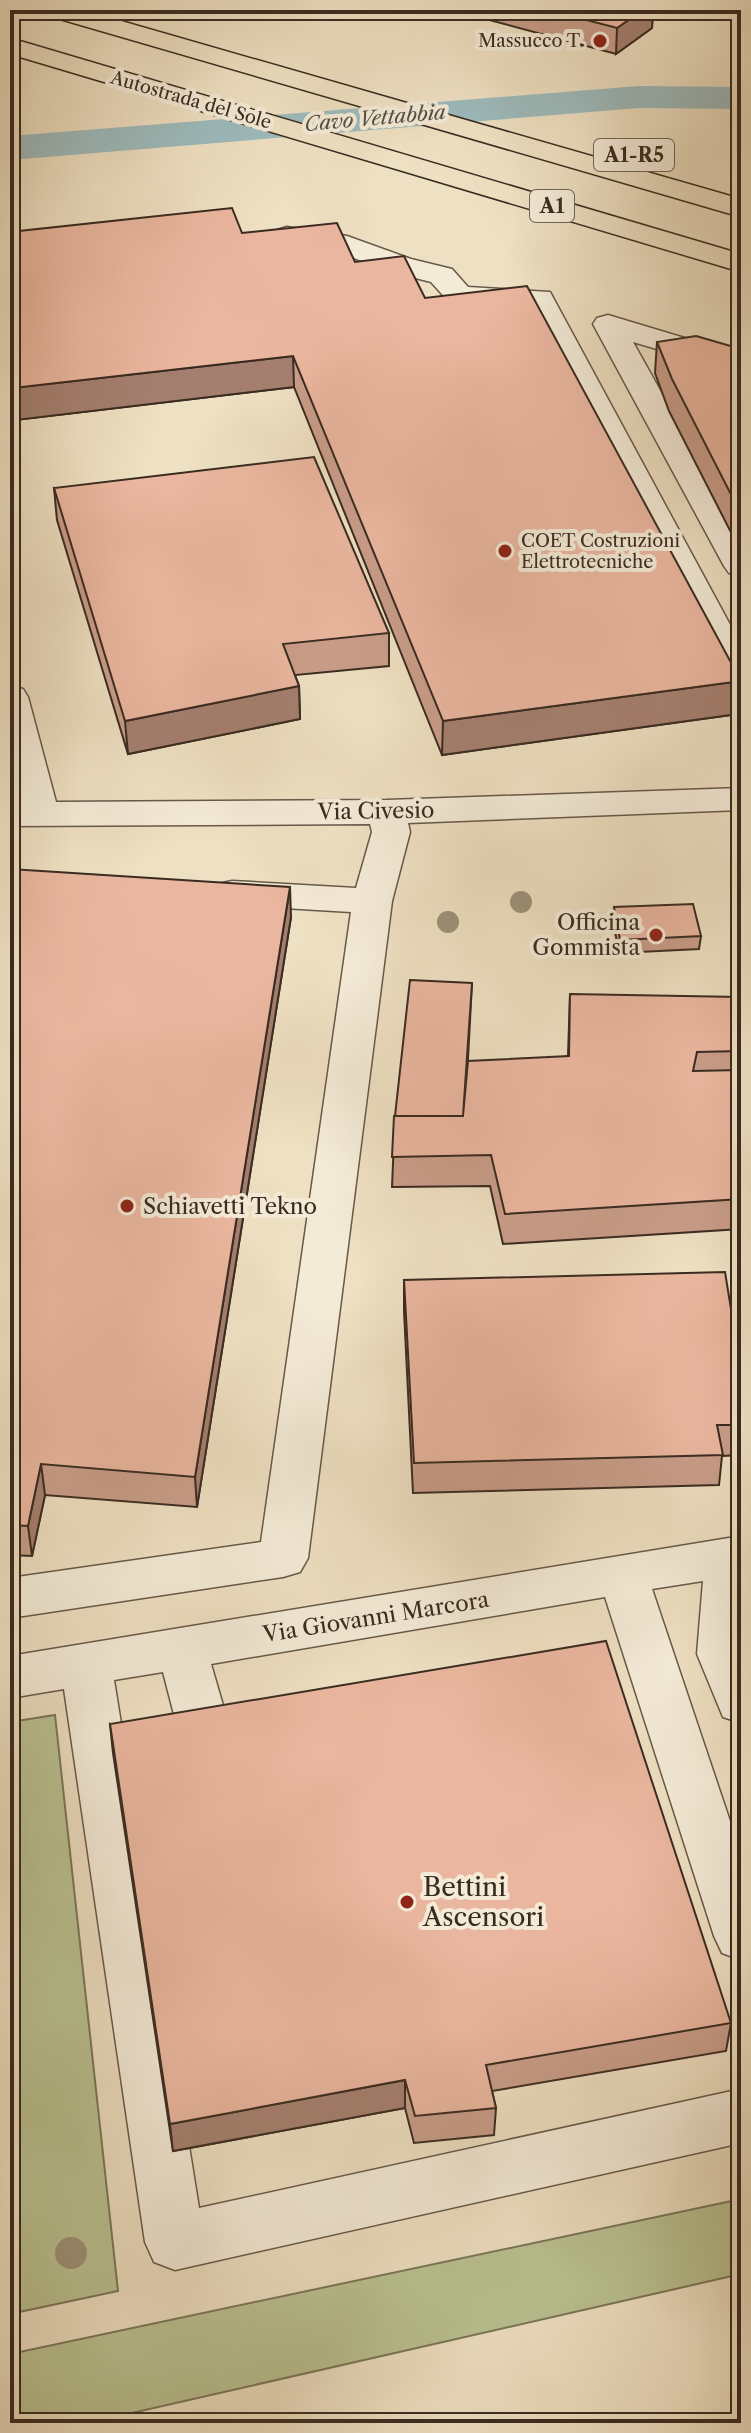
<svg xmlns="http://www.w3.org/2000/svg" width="751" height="2433" font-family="'Libre Caslon Text',serif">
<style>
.green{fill:#bac292;stroke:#7a765a;stroke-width:2}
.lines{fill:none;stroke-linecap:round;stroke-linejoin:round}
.canal{fill:#9dbbbd;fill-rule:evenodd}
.minor-casing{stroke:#675849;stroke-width:3}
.highway-casing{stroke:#3a2b21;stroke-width:3}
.minor{fill:#f4ebd7;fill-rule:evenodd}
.highway{fill:#eee0c2;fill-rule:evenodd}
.tree{fill:#9d9179}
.wall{fill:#c99d89;stroke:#3a2b21;stroke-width:2}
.shaded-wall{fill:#a47f6f;stroke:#3a2b21;stroke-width:2}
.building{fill:#eab69f;stroke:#3a2b21;stroke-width:2}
.poi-dot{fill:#8f2418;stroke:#f4ebd7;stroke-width:3}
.labels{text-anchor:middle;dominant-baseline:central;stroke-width:8;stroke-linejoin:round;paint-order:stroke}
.far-poi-label{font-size:18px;fill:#3a2b21;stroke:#f4ebd7;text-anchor:end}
.far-street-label{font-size:18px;fill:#3a2b21;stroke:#f4ebd7}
.far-water-label{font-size:20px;font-style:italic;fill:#534f48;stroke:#f4ebd7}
.shield{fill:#f4ebd7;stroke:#726558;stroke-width:2}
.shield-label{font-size:20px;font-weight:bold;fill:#3a2b21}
.street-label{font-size:22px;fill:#3a2b21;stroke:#f4ebd7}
.poi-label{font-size:22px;fill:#3a2b21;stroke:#f4ebd7;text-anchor:end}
.near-poi-label{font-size:26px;fill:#3a2b21;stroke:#f4ebd7;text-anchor:start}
</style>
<rect width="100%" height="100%" fill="#eee0c2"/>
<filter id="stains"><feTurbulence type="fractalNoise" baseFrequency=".0025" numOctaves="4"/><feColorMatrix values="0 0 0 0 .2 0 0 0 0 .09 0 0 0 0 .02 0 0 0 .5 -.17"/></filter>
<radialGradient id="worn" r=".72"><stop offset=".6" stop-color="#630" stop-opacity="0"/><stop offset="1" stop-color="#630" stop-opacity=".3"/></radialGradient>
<path class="green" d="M55,1715L118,2291L10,2314V1722Z
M741,2199V2274L88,2423H10V2354Z"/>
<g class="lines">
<path class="canal" d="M639,86L741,87V109L639,108L10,160V136Z"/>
<g class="minor-casing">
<path id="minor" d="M287,227L347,236L411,259L452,269L468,287L550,292L741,645V689L728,686L723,678L529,307L449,302L431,282L392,272L332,250L277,242L272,236L277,230Z
M608,315L741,355V374L633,342L741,535V576L729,573L724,566L593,324L597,318Z
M10,686L23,689L28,697L56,802L387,800L741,788V810L408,823L410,832L392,901L308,1558L300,1572L283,1577L10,1618V1578L261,1542L351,912L232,905L218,902L212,893L218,884L232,881L356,888L372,832L370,824L10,826V802H18L10,770Z
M741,1536V1723L723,1717L697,1654L703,1581L652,1589L741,1854V1960L722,1953L714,1936L605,1597L211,1664L229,1726L221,1741L203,1747L185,1741L177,1726L163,1672L114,1680L199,2208L741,2089V2143L175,2270L154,2262L145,2242L64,1689L10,1698V1656Z"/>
</g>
<g class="highway-casing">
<path id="highway" d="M42,10H83L741,199V217L46,15Z
M10,38L741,254V272L10,54Z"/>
</g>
<use href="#minor" class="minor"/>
<use href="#highway" class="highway"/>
</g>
<g class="tree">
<circle cx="521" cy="902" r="11"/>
<circle cx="448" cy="922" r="11"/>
<circle cx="71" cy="2253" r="16"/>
</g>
<path class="wall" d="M478,10H653L652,28L616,54L478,17Z
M10,232L242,233L355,262L425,298L738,714L442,755L294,387L16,420L10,397Z
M657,342L741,349V552L669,411L655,373Z
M54,488L389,633V666L295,675L299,686L300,719L128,754L57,520Z
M10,869L291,917L197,1507L45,1495L32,1556L10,1555Z
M614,907L701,936L699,949L619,953L613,921Z
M472,983L467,1077L568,1056L570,994L741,1014V1229L503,1244L490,1186L392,1187L395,1116Z
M404,1280L741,1346V1455L722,1456L719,1485L413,1493L404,1311Z
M110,1724L731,2023L726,2051L492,2091L496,2108L494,2135L414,2143L405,2108L173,2151L113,1753Z"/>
<path class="shaded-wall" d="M643,10H653L652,28L616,54L617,28Z
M293,356L294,387L16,420L13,388Z
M741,681L738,714L442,755L443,721Z
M299,686L300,719L128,754L125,721Z
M290,887L291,917L197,1507L195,1477Z
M41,1464L45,1495L32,1556L28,1526Z
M405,2080V2108L173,2151L170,2124Z"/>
<path class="building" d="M548,10H643L617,28Z
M232,208L242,233L337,223L355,262L404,256L425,298L527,286L741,681L443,721L293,356L13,388L10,377V232Z
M696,336L741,349V514L672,379L657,342Z
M314,457L389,633L283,644L299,686L125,721L54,488Z
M10,869L290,887L195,1477L41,1464L28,1526L10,1525Z
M693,904L701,936L620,940L614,907Z
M410,980L472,983L463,1116H395Z
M570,994L740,997L741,1051L697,1052L693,1071L741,1070V1199L505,1214L491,1155L392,1157L394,1116H463L468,1061L569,1056Z
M725,1272L737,1346H741V1425H717L723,1455L414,1463L404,1280Z
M606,1641L731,2023L486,2065L496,2108L415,2116L405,2080L170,2124L110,1724Z"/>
<g class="poi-dot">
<circle cx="600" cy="41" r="8"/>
<circle cx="505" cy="551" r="8"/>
<circle cx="656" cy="935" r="8"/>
<circle cx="127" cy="1206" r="8"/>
<circle cx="407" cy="1902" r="8"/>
</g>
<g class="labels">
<g class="far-poi-label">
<text x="584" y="41">Massucco T.</text>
<text x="521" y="541" text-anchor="start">COET Costruzioni<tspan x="521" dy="21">Elettrotecniche</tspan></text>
</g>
<g class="far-street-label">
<text transform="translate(191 100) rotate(16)">Autostrada del Sole</text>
</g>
<g class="far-water-label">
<text transform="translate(375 118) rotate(-5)">Cavo Vettabbia</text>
</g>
<g class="shield">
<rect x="594" y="139" width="80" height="32" rx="6"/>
<rect x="530" y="190" width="44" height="32" rx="6"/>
</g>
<g class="shield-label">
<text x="634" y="155">A1-R5</text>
<text x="552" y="206">A1</text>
</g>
<g class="street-label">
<text transform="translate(376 811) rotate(-1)">Via Civesio</text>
<text transform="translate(376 1617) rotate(-9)">Via Giovanni Marcora</text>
</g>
<g class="poi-label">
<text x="640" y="922">Officina<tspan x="640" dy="25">Gommista</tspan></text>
<text x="143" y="1206" text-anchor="start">Schiavetti Tekno</text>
</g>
<g class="near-poi-label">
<text x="423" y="1887">Bettini<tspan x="423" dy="30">Ascensori</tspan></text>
</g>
</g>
<rect width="751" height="2433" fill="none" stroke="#eee0c2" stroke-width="40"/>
<rect x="12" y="12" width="727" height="2409" fill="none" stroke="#3a2b21" stroke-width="4"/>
<rect x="20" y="20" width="711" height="2393" fill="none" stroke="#3a2b21" stroke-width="2"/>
<rect width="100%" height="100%" filter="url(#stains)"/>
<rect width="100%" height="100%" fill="url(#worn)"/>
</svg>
